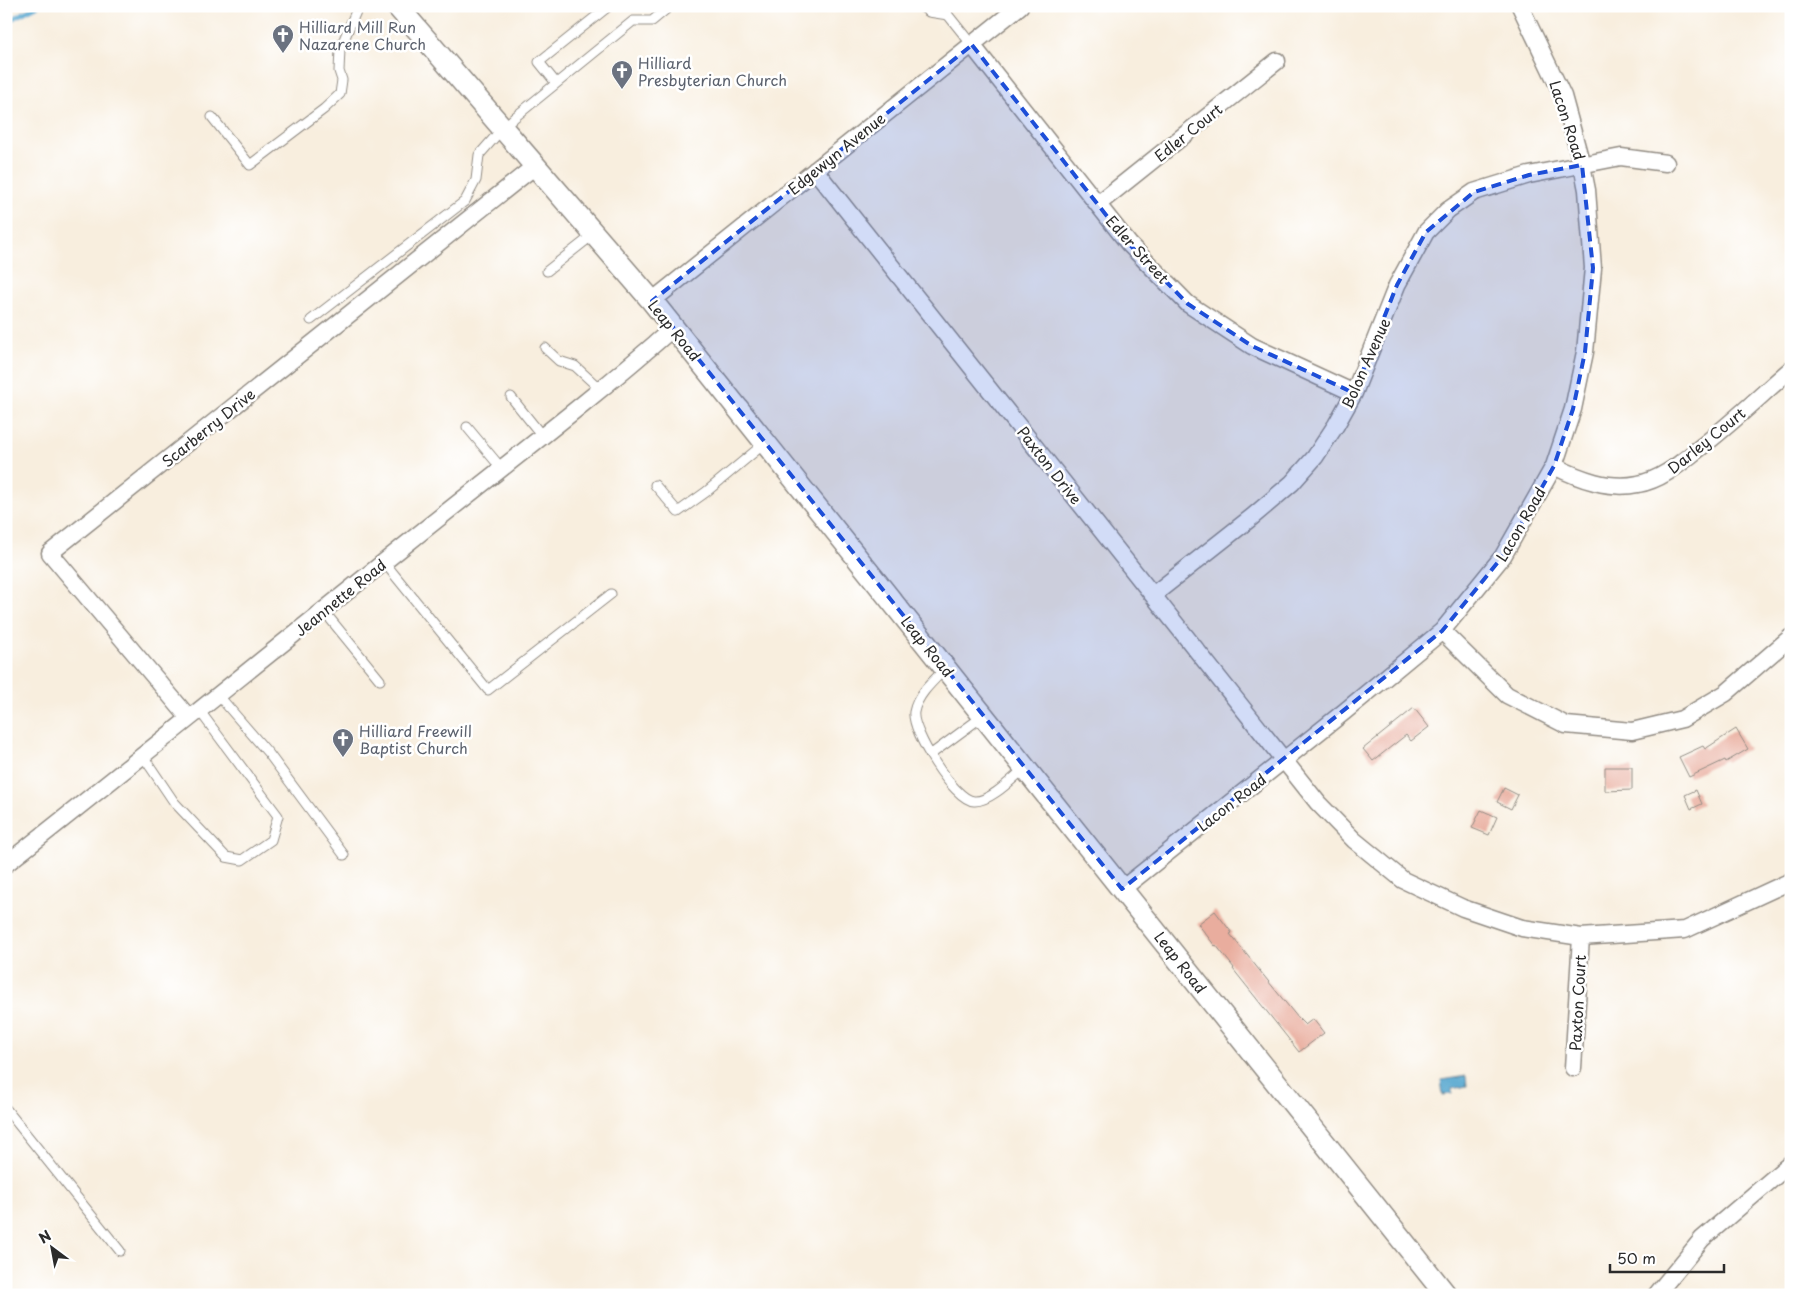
<svg xmlns="http://www.w3.org/2000/svg" width="1797" height="1301" font-family="'Playpen Sans',sans-serif">
<style>
.water{fill:#53a5ce;stroke:#3f687c}
.lines{fill:none;stroke-linecap:round;stroke-linejoin:round}
.stream{stroke:#53a5ce;stroke-width:4.5}
.building{fill:#e9ad9e}
.service-casing{stroke:#928c84;stroke-width:11}
.minor-casing{stroke:#928c84;stroke-width:19}
.tertiary-casing{stroke:#928c84;stroke-width:24}
.service{stroke:#fff;stroke-width:9}
.minor{stroke:#fff;stroke-width:16}
.tertiary{stroke:#fff;stroke-width:21}
.marked{fill:#1d4ed8;fill-opacity:0.2;stroke:#1d4ed8;stroke-width:4;stroke-dasharray:10 6;stroke-linejoin:round}
.labels{text-anchor:middle;dominant-baseline:central;stroke-width:5;stroke-linejoin:round;paint-order:stroke}
.worship-label{font-size:15px;fill:#5b616d;stroke:#fff;text-anchor:start}
.street-label{font-size:15px;fill:#2b2b2b;stroke:#fff}
</style>
<rect width="100%" height="100%" fill="#fff"/>
<filter id="ink" filterUnits="userSpaceOnUse"><feTurbulence type="fractalNoise" baseFrequency=".02" numOctaves="2"/><feDisplacementMap in="SourceGraphic" scale="10" xChannelSelector="R" yChannelSelector="G"/><feConvolveMatrix kernelMatrix="1 2 1 2 8 2 1 2 1" color-interpolation-filters="sRGB"/></filter>
<filter id="wash" filterUnits="userSpaceOnUse"><feTurbulence type="fractalNoise" baseFrequency=".0096" numOctaves="4" result="noise"/><feDisplacementMap in="SourceGraphic" scale="20" xChannelSelector="R" yChannelSelector="G"/><feGaussianBlur stdDeviation="1.12" result="paint"/><feColorMatrix in="noise" values="0 0 0 0 0 0 0 0 0 0 0 0 0 0 0 0 0 1.4 0 .05"/><feComposite in="paint" operator="in"/></filter>
<g filter="url(#wash)">
<rect width="100%" height="100%" fill="#f8eede"/>
<path class="water" d="M1466,1076L1467,1086L1452,1089V1094L1443,1095L1441,1080Z"/>
<g class="lines">
<path class="stream" d="M6,22L37,6"/>
</g>
<g id="blocks">
<path class="building" d="M1414,708L1429,727L1411,741L1406,735L1373,761L1363,749Z
M1736,729L1748,749L1726,762L1725,760L1689,777L1679,757L1703,746L1705,749Z
M1605,767H1632V790L1605,791Z
M1504,788L1518,795L1511,809L1497,802Z
M1696,790L1702,804L1691,809L1685,795Z
M1481,810L1497,817L1489,835L1472,828Z
M1215,911L1232,933L1230,934L1298,1018L1305,1025L1313,1019L1324,1033L1299,1052L1233,969L1234,968L1216,945L1215,946L1198,924Z"/>
</g>
</g>
<g filter="url(#ink)">
<use href="#blocks" fill-opacity="0" stroke="#928c84" stroke-width="1"/>
<g class="lines">
<g class="service-casing">
<path id="service" d="M921,6L929,12L948,15
M946,6L948,15L972,45
M556,83L539,62L609,6
M212,117L250,165L324,109L340,94L342,80L339,71L340,49L357,9L360,6
M547,271L594,234
M311,320L465,201L476,180L479,155L502,129L515,117L633,21H652L670,6
M545,348L559,361L575,366L601,390
M511,397L543,437
M467,427L502,469
M655,485L678,512L706,492L765,443
M384,562L488,690L611,594
M323,610L380,680
M945,669C934,680 917,695 914,712C911,731 954,800 974,801C990,802 1013,778 1025,768
M218,695L269,754L344,855
M930,755L983,716
M143,756L174,802L226,857L242,860L271,840L278,816L199,710
M6,1109L120,1251"/>
</g>
<g class="minor-casing">
<path id="minor" d="M972,45L1129,244L1188,304L1252,346L1354,393
M815,170L1318,803L1354,840L1403,880L1463,908L1522,928L1581,937L1685,930L1791,881
M1098,204L1277,61
M652,301L1020,6
M1554,466C1580,479 1609,490 1638,484C1662,480 1682,462 1701,447C1732,423 1761,395 1791,369
M1153,595L1252,517L1292,483L1315,457L1336,425L1354,393L1397,285L1426,232L1448,210L1474,192L1529,175L1621,157L1666,163
M1442,631L1507,695L1566,725L1632,731L1682,719L1726,693L1791,637
M189,718L50,553L535,166
M6,864C141,758 275,649 409,542C497,471 588,403 673,328
M1122,889L1344,712L1442,631L1503,556L1554,466L1573,409L1585,352L1593,268L1587,190L1582,165L1563,96L1520,6
M1573,1068L1581,937
M1656,1295L1702,1239L1791,1163"/>
</g>
<g class="tertiary-casing">
<path id="tertiary" d="M397,6L652,301L1446,1295"/>
</g>
<use href="#service" class="service"/>
<use href="#minor" class="minor"/>
<use href="#tertiary" class="tertiary"/>
</g>
</g>
<path class="marked" d="M972,45L1129,244L1188,304L1252,346L1354,393L1397,285L1426,232L1474,192L1529,175L1582,165L1593,268L1585,352L1573,409L1554,466L1503,556L1442,631L1122,889L652,301Z"/>
<defs>
<g id="church-pin" transform="scale(1.125)"><path d="M0 17L-7.5 6A9.5 9.5 0 1 1 7.5 6Z" fill="#6b7280" stroke="#fff"/><path d="M-1.2-6h2.4v3.5h3.3v2.4h-3.3V6h-2.4V-.1h-3.3v-2.4h3.3Z" fill="#fff"/></g>
</defs>
<g fill-rule="evenodd">
<use href="#church-pin" x="283" y="35"/>
<use href="#church-pin" x="622" y="71"/>
<use href="#church-pin" x="343" y="739"/>
</g>
<g class="labels">
<g class="worship-label">
<text x="299" y="26">Hilliard Mill Run<tspan x="299" dy="17">Nazarene Church</tspan></text>
<text x="638" y="62">Hilliard<tspan x="638" dy="17">Presbyterian Church</tspan></text>
<text x="359" y="730">Hilliard Freewill<tspan x="359" dy="17">Baptist Church</tspan></text>
</g>
<g class="street-label">
<text transform="translate(1568 120) rotate(72)">Lacon Road</text>
<text transform="translate(1188 132) rotate(-39)">Edler Court</text>
<text transform="translate(836 153) rotate(-39)">Edgewyn Avenue</text>
<text transform="translate(1138 249) rotate(48)">Edler Street</text>
<text transform="translate(675 330) rotate(51)">Leap Road</text>
<text transform="translate(1365 363) rotate(-66)">Bolon Avenue</text>
<text transform="translate(208 427) rotate(-39)">Scarberry Drive</text>
<text transform="translate(1706 440) rotate(-39)">Darley Court</text>
<text transform="translate(1050 465) rotate(52)">Paxton Drive</text>
<text transform="translate(1520 524) rotate(-60)">Lacon Road</text>
<text transform="translate(340 597) rotate(-39)">Jeannette Road</text>
<text transform="translate(928 646) rotate(51)">Leap Road</text>
<text transform="translate(1231 802) rotate(-38)">Lacon Road</text>
<text transform="translate(1181 962) rotate(52)">Leap Road</text>
<text transform="translate(1577 1003) rotate(-87)">Paxton Court</text>
</g>
</g>
<rect width="1797" height="1301" fill="none" stroke="#fff" stroke-width="25"/>
<g transform="translate(52 1248) rotate(328)" stroke="#ffffff" stroke-width="4" paint-order="stroke">
<path d="M0-4L9 19L0 12L-9 19Z" fill="#2b2b2b"/>
<text y="-8" font-size="14" font-weight="bold" text-anchor="middle" fill="#2b2b2b">N</text>
</g>
<path d="M1610 1264v8h114v-8" fill="none" stroke="#2b2b2b" stroke-width="2.5"/>
<text x="1617" y="1264" font-size="15" fill="#2b2b2b" stroke="#ffffff" stroke-width="4" paint-order="stroke">50 m</text>
</svg>
